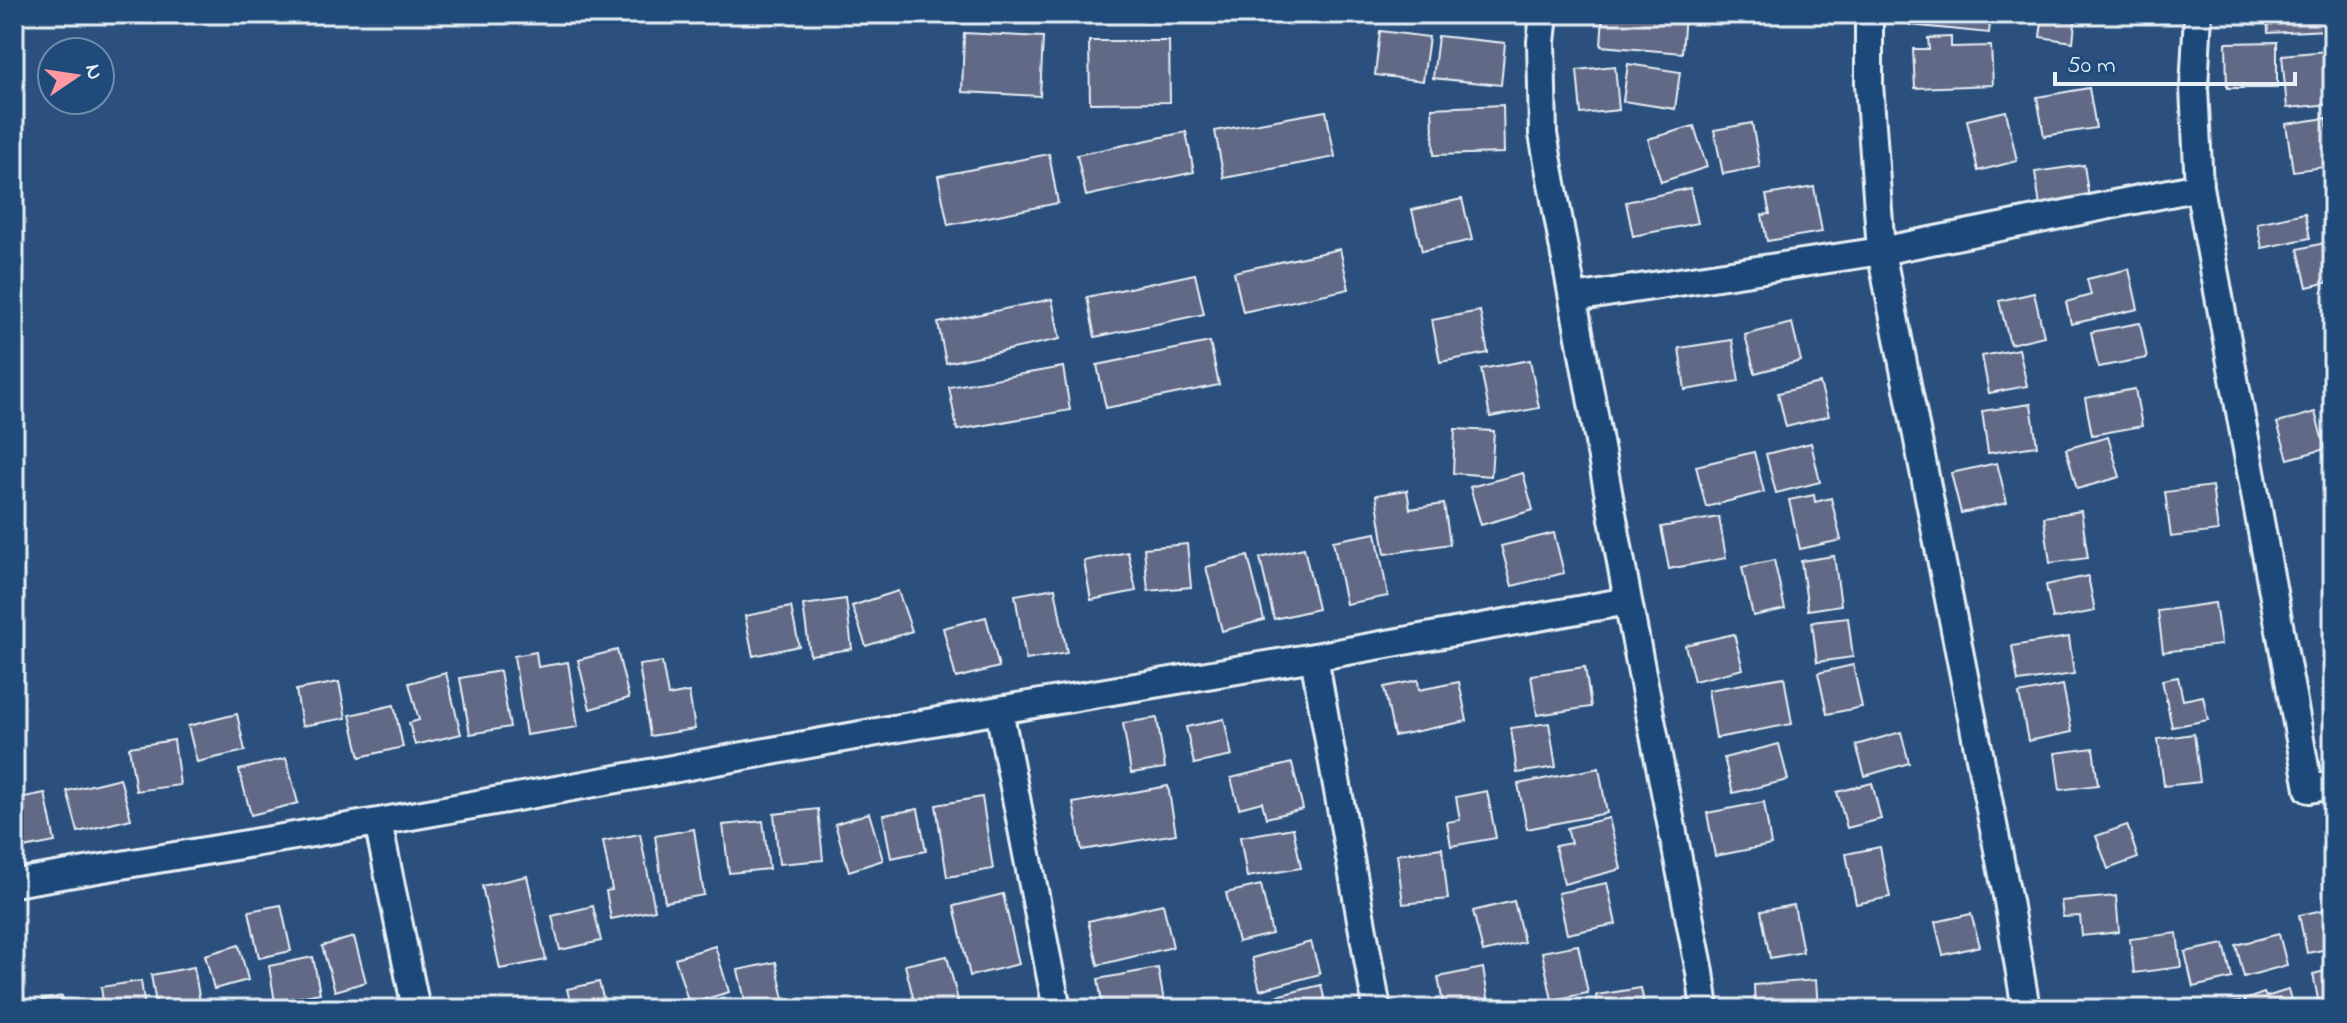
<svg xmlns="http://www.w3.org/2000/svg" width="2347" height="1023" font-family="'Indie Flower',sans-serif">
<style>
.building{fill:#626987;stroke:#e8f1f8;stroke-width:2}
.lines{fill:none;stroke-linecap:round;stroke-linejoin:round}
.minor-casing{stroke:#e8f1f8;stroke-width:32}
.minor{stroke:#1f4a7a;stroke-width:26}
</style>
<rect width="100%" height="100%" fill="#2c507d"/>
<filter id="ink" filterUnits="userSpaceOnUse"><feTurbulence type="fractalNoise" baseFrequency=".0125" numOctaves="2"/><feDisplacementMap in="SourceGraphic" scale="16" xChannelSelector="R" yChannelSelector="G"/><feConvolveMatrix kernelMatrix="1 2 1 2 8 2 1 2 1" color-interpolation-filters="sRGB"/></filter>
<g filter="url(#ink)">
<path class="building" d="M1603,14H1685L1682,53L1601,46Z
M1792,14H1843L1841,22Z
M1911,14H1991L1989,33L1910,25Z
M2043,14H2076L2073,42L2040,37Z
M2267,14H2326L2327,30L2268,33Z
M1380,31L1429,37L1423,81L1375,75Z
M964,33L1043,37L1040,96L962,92Z
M1438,36L1505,43L1501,85L1433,78Z
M1951,37V47L1991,46L1993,85L1915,88L1913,49H1929L1928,38Z
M1089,41H1169L1170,102L1090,103Z
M2277,42V88H2227L2226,43Z
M2327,51L2332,104L2287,108L2282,55Z
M1628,64L1680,72L1675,109L1623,101Z
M1615,66L1619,110L1581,114L1577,70Z
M2089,88L2096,128L2044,136L2037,97Z
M1503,105L1504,153L1434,155L1432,108Z
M1326,111L1335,157L1224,178L1215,131Z
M2006,111L2017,161L1978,171L1967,120Z
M2326,118L2333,166L2293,171L2286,124Z
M1752,123L1760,167L1723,174L1714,130Z
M1694,126L1707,167L1661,182L1648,139Z
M1186,132L1194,172L1086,196L1077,155Z
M1049,154L1058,203L948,225L938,176Z
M2084,165L2089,199L2040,206L2035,172Z
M1814,187L1822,232L1767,241L1762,215L1770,214L1766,195Z
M1690,188L1698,223L1633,236L1626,202Z
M1462,199L1472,240L1422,251L1412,210Z
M2305,213L2310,238L2262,248L2257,223Z
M2333,241V281L2307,287L2298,249Z
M1340,249L1349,289L1243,312L1234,272Z
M2129,269L2138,309L2071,324L2066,302L2091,295L2087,279Z
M1195,274L1204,314L1095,337L1087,297Z
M2034,293L2044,336L2010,344L1999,301Z
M1052,299L1060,339L946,363L938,323Z
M1480,311L1488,353L1440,362L1432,320Z
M1792,323L1801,361L1755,373L1745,335Z
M2140,323L2147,358L2098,367L2091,332Z
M1732,340L1739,381L1685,390L1679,348Z
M1210,342L1219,385L1106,408L1097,365Z
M2019,349L2027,386L1989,393L1982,356Z
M1530,360L1539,408L1490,417L1481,369Z
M1063,367L1070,410L957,430L949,387Z
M1820,383L1829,416L1786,427L1778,393Z
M2135,389L2142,426L2092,435L2085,398Z
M2031,404L2037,446L1988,453L1982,411Z
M2315,412L2325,449L2288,459L2277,423Z
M1455,429L1494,431L1491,476L1453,473Z
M2108,437L2120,477L2077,489L2066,449Z
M1811,443L1820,482L1776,493L1766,454Z
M1754,452L1764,492L1706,507L1696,466Z
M1997,463L2007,503L1961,513L1951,473Z
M1523,473L1533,510L1481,525L1470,487Z
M2212,486L2218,531L2171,537L2165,492Z
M1407,490L1410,509L1444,504L1450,544L1385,554L1376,495Z
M1814,495L1815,502L1831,498L1841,540L1800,549L1789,500Z
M2081,511L2088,558L2050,563L2044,517Z
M1719,517L1726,558L1669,569L1661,527Z
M1376,533L1388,596L1346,604L1333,541Z
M1554,533L1564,573L1512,586L1501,546Z
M1187,544L1191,587L1148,591L1144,548Z
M1304,548L1318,609L1274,619L1260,558Z
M1128,552L1136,591L1091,600L1084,561Z
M1248,556L1264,620L1222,631L1206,567Z
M1834,556L1841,605L1808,610L1801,561Z
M1774,560L1785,609L1753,616L1742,567Z
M2088,576L2095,611L2053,619L2046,585Z
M1055,588L1067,653L1026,660L1015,595Z
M898,591L912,631L866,646L852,606Z
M846,599L852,649L810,655L803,605Z
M2215,603L2221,645L2163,652L2158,611Z
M791,607L799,646L753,656L745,616Z
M986,617L999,667L956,678L943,628Z
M1848,618L1853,657L1817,662L1812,622Z
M1734,634L1743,669L1694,681L1685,645Z
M2069,637L2074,674L2018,682L2012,646Z
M617,650L629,698L590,709L578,660Z
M536,652L538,667L568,662L578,727L526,735L514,656Z
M662,662L668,696L689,692L695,729L650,736L639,665Z
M1853,665L1862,707L1827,714L1818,673Z
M1585,667L1591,707L1537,715L1531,675Z
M500,671L510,727L470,734L460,678Z
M446,673L461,734L415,745L409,723L419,720L409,683Z
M1784,677L1792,724L1716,738L1708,690Z
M2178,677L2183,700L2203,696L2208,720L2172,727L2162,680Z
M1418,680L1419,690L1459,682L1467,721L1394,736L1384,687Z
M339,682L346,718L302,726L296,690Z
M2063,685L2072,732L2028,741L2019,694Z
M394,705L403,747L360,757L350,715Z
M237,714L245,751L197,762L188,726Z
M1157,718L1165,768L1131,773L1123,723Z
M1224,719L1232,756L1194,764L1186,727Z
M1549,723L1556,767L1517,773L1511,728Z
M1901,732L1909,763L1865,776L1856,745Z
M2194,734L2200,782L2164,786L2158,739Z
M174,740L180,785L136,791L129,747Z
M1779,744L1788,780L1733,793L1724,758Z
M2093,748L2098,785L2060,790L2055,753Z
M286,758L298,803L251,815L239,770Z
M1292,763L1303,809L1266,818L1262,802L1239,808L1231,778Z
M1599,768L1607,813L1527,829L1518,784Z
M120,778L131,819L78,832L67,791Z
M1872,783L1881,819L1847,828L1837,792Z
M1168,786L1176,834L1082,850L1073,803Z
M1487,791L1496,838L1451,846L1447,822L1460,820L1456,797Z
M45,793L55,842L18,849L14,826V799Z
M982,797L993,869L947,877L936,805Z
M1764,802L1771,845L1715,856L1707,813Z
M818,809L823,860L779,864L774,814Z
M918,809L926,851L891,858L883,815Z
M869,813L883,860L849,871L835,824Z
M1609,818L1621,869L1564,884L1555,846L1571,843L1567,828Z
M763,821L769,869L729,873L723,825Z
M2127,825L2138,858L2108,869L2096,836Z
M1293,828L1301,868L1247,877L1240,837Z
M694,829L704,895L665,902L655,836Z
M640,834L655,910L611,919L606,891L612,890L603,841Z
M1880,847L1890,897L1856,904L1846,854Z
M1442,848L1448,899L1403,904L1397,854Z
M527,876L546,960L500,969L482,886Z
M1607,883L1616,924L1567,934L1558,893Z
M1261,885L1272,934L1238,942L1226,893Z
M1003,894L1019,964L970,976L954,906Z
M2116,896L2119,932L2082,936L2080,916L2063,917L2061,901Z
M1514,901L1524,942L1483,952L1473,911Z
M1163,904L1173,947L1098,965L1088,921Z
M281,905L291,951L259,958L249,911Z
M1794,905L1803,952L1770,958L1761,911Z
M593,906L601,941L560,950L552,916Z
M2333,908V948L2307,953L2299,915Z
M1971,914L1980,946L1943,955L1935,922Z
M2177,933L2181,967L2134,973L2130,939Z
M2279,934L2287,965L2244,977L2236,945Z
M354,937L366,982L335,991L322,946Z
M1311,942L1320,974L1260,990L1252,958Z
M2224,944L2232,978L2193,987L2185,952Z
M239,945L248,980L214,989L205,955Z
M1578,945L1588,993L1552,1000L1542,952Z
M715,946L729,992L689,1004L675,958Z
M947,956L960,1009H916L905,965Z
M313,957L320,993L275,1002L269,966Z
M776,962L786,1009H747L738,970Z
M194,967L201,1008L157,1009L151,975Z
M1158,968L1165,1007L1103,1009L1098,979Z
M1483,968L1490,1009H1444L1438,977Z
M2333,969V1009H2320L2313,974Z
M1816,980L1818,1009H1755L1754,985Z
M141,981L145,1009H104L101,987Z
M599,982L606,1009H572L567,989Z
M1321,985L1327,1009H1271L1268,998Z
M1641,988L1645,1009H1598L1596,995Z
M2288,990L2294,1009H2247L2244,1000L2264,993L2266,997Z
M62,996L65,1009H44L42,1000Z
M2240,1002L2241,1009H2201V1008Z"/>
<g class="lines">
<g class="minor-casing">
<path id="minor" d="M1544,14L1541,42L1543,134L1628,601L1700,972L1705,1009
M1869,14V84L1881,251L2008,901L2026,1009
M2198,14L2194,88L2199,187L2309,789L2333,785
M1574,298L1881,251L2199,187
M1314,657L1377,1009
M999,710L1057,1009
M378,822L416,1009
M14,883L378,822L999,710L1314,657L1628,601"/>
</g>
<use href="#minor" class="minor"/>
</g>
</g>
<rect width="2347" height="1023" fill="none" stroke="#1f4a7a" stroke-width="48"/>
<rect x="24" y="24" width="2299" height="975" fill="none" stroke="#e8f1f8" stroke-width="3" filter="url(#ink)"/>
<g transform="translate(76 76) rotate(77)"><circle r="38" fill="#1f4a7a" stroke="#6f8dac" stroke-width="2"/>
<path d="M0-6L14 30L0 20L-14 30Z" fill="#ff9aa2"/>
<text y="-12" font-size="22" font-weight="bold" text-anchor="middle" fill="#e8f1f8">N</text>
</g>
<path d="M2055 72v12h240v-12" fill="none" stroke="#e8f1f8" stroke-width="4"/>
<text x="2067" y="72" font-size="24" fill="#e8f1f8" stroke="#1f4a7a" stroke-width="6" paint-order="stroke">50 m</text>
</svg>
